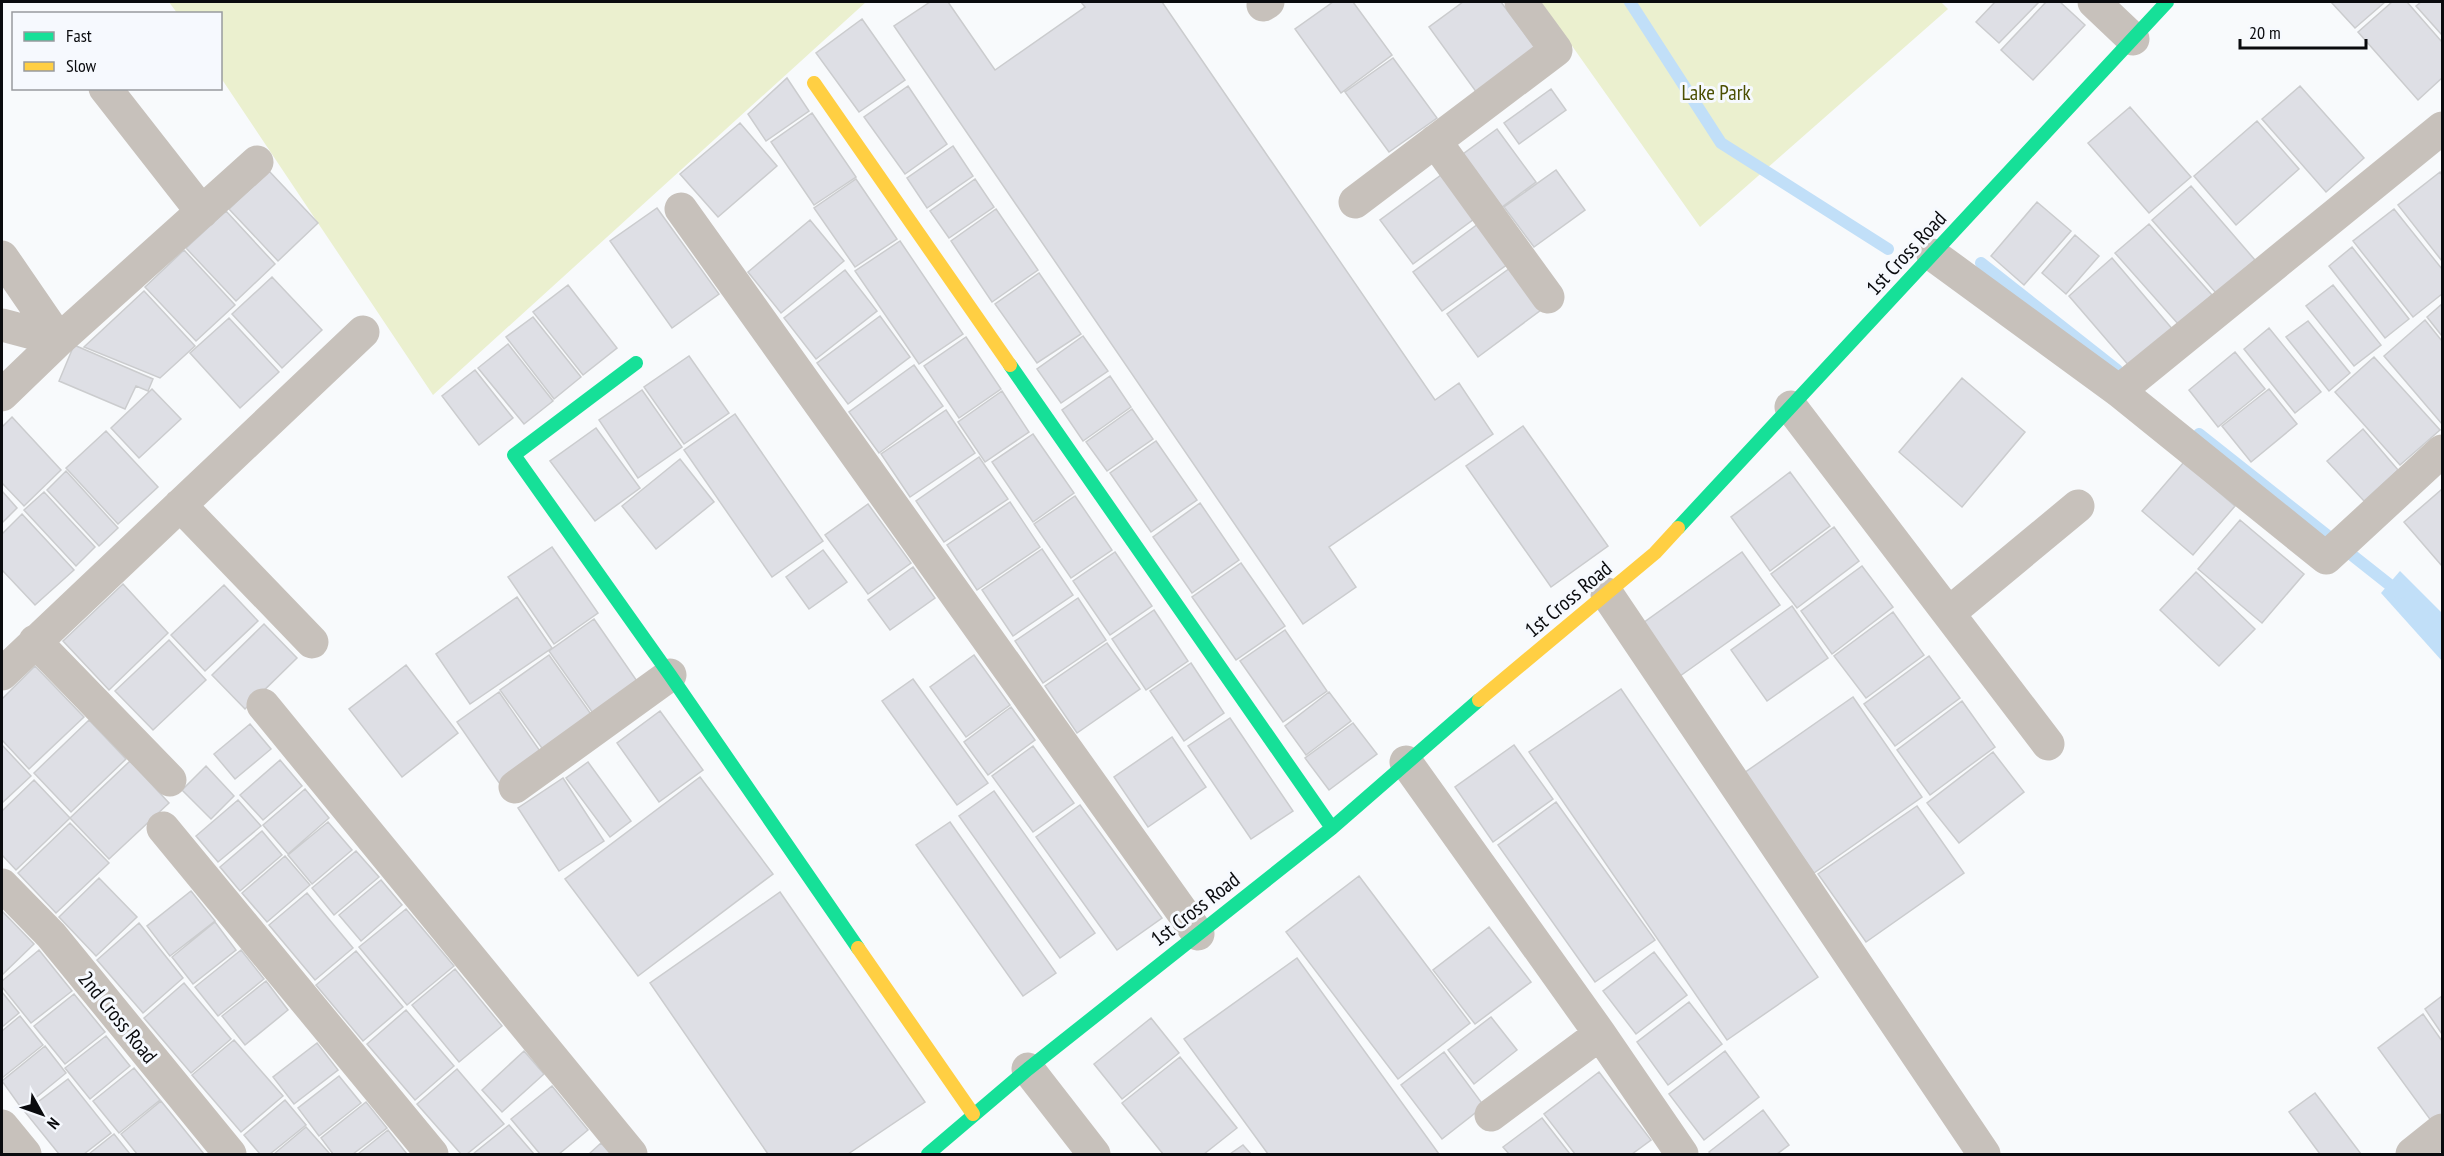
<svg xmlns="http://www.w3.org/2000/svg" width="2444" height="1156" font-family="'PT Sans Narrow',sans-serif">
<style>
.green{fill:#ebf0cf}
.water{fill:#c1dff8}
.lines{fill:none;stroke-linecap:round;stroke-linejoin:round}
.stream{stroke:#c1dff8;stroke-width:12}
.building{fill:#dedfe5;stroke:#cbccce;stroke-width:1.5}
.street{stroke:#c7c1bb;stroke-width:33}
.fast{stroke:#16e098;stroke-width:14}
.slow{stroke:#ffcf43;stroke-width:14}
.labels{text-anchor:middle;dominant-baseline:central;stroke-width:6;stroke-linejoin:round;paint-order:stroke}
.park-label{font-size:21px;fill:#4b4f02;stroke:#f6f9fe}
.street-label{font-size:21px;fill:#0a0b0e;stroke:#f6f9fe}
</style>
<rect width="100%" height="100%" fill="#f8fafc"/>
<path class="green" d="M169,2H866L433,395L221,78L220,14L177,13Z
M1541,2H1941L1948,9L1700,227Z"/>
<path class="water" d="M2400,571L2442,613V661L2381,593Z"/>
<g class="lines">
<path class="stream" d="M1630,2L1721,143L1888,249
M1981,263L2117,370
M2199,434L2400,593"/>
</g>
<path class="building" d="M930,2H948L995,70L1085,7L1081,2H1162L1435,400L1459,383L1493,434L1329,547L1356,587L1303,624L894,26Z
M1333,2H1353L1392,55L1341,93L1295,29Z
M1463,2H1501L1536,49L1477,93L1429,27Z
M1995,2H2039L1999,43L1976,22Z
M2046,2H2060L2085,25L2033,80L2001,50Z
M2331,2H2385L2355,28Z
M2392,2H2407L2442,42V78L2418,100L2358,32Z
M2421,2H2442V35L2416,6Z
M862,19L905,80L859,112L816,53Z
M1393,58L1437,118L1389,152L1345,92Z
M787,78L809,111L766,141L748,114Z
M908,86L947,144L905,174L864,117Z
M2300,86L2364,158L2326,192L2262,119Z
M1551,89L1566,110L1519,144L1504,123Z
M2130,107L2191,177L2149,213L2088,143Z
M812,113L856,177L814,205L771,142Z
M2257,121L2299,169L2236,225L2194,176Z
M740,123L777,166L718,217L680,174Z
M1497,129L1536,182L1502,207L1463,154Z
M953,146L973,176L927,208L907,178Z
M1556,170L1585,210L1534,247L1504,207Z
M269,171L318,223L278,261L229,209Z
M2440,172L2442,175V261L2398,205Z
M1441,175L1474,219L1413,264L1380,220Z
M856,179L897,239L855,267L814,208Z
M975,179L994,207L949,238L930,211Z
M2191,186L2255,260L2216,293L2152,220Z
M2037,202L2071,231L2024,285L1991,256Z
M657,208L719,294L672,328L610,241Z
M996,209L1038,270L992,302L951,241Z
M2394,209L2442,269V294L2413,317L2353,241Z
M226,211L275,264L236,301L186,248Z
M810,220L844,261L781,313L748,272Z
M1478,224L1508,264L1442,311L1413,272Z
M2149,224L2212,295L2179,325L2115,253Z
M2075,235L2099,256L2066,294L2042,273Z
M900,241L963,334L919,364L855,271Z
M2352,247L2409,319L2385,338L2329,266Z
M184,250L235,305L196,341L145,287Z
M2112,258L2174,331L2131,368L2069,296Z
M1510,268L1541,310L1478,357L1447,314Z
M845,270L877,311L816,359L784,318Z
M1039,273L1081,334L1037,363L995,304Z
M272,277L322,330L282,368L232,314Z
M568,285L617,348L583,375L533,312Z
M2333,285L2381,345L2354,366L2306,306Z
M144,291L195,346L160,378L84,347Z
M2442,304V336L2427,317Z
M880,316L910,357L848,404L817,363Z
M533,317L581,377L554,399L506,337Z
M229,318L279,372L240,408L190,353Z
M2425,320L2442,341V424L2384,356Z
M2308,321L2350,373L2329,391L2286,337Z
M2269,328L2321,392L2295,413L2244,349Z
M1083,336L1108,371L1061,403L1037,369Z
M966,337L1001,389L959,418L924,366Z
M508,344L553,401L524,424L478,368Z
M74,345L153,379L148,391L136,386L125,409L59,381Z
M2235,352L2265,389L2218,427L2189,390Z
M689,356L729,413L684,444L644,387Z
M2374,357L2440,430L2400,465L2335,392Z
M914,365L943,406L879,453L849,412Z
M475,370L513,418L479,445L442,396Z
M1110,376L1131,407L1083,441L1062,410Z
M1962,378L2025,432L1962,507L1899,452Z
M152,389L181,419L139,458L111,428Z
M2269,389L2297,424L2251,462L2222,426Z
M642,390L682,447L638,478L599,420Z
M1002,391L1029,432L985,462L958,422Z
M1132,409L1153,439L1107,471L1086,442Z
M946,410L975,453L910,497L881,454Z
M735,414L823,541L772,577L684,450Z
M12,417L61,470L24,506L2,483V427Z
M1523,426L1608,546L1551,587L1466,466Z
M596,428L640,488L595,521L550,461Z
M2363,429L2398,470L2364,501L2327,461Z
M106,431L158,487L118,524L66,468Z
M1033,434L1074,493L1033,522L992,462Z
M1156,441L1197,500L1151,532L1110,473Z
M979,457L1008,499L944,542L916,501Z
M680,459L714,502L656,549L622,506Z
M2184,462L2235,506L2193,555L2142,511Z
M66,471L118,528L99,546L47,490Z
M1790,472L1830,526L1770,571L1731,517Z
M2441,490L2442,491V566L2404,522Z
M2,491L17,508L2,523Z
M44,492L95,547L76,566L24,510Z
M1075,496L1112,550L1071,578L1034,524Z
M1010,502L1040,547L977,590L947,545Z
M1200,503L1239,560L1192,593L1153,537Z
M868,504L911,563L868,594L825,535Z
M22,514L74,570L35,605L2,570V534Z
M2240,520L2304,574L2262,623L2198,569Z
M1834,527L1859,561L1797,608L1771,574Z
M552,547L598,613L554,644L508,577Z
M1042,549L1073,595L1013,636L982,590Z
M823,550L847,582L809,609L786,577Z
M1115,552L1152,606L1110,635L1073,581Z
M1742,552L1780,605L1680,676L1643,623Z
M1241,563L1285,626L1236,660L1192,597Z
M1862,566L1893,607L1832,654L1801,611Z
M913,567L935,598L890,630L868,600Z
M2196,572L2255,629L2219,666L2160,610Z
M123,584L168,633L109,690L63,641Z
M224,585L258,621L205,671L171,635Z
M517,597L552,648L470,704L436,654Z
M1078,598L1106,640L1043,683L1015,641Z
M1792,606L1828,658L1767,701L1731,650Z
M1154,610L1188,661L1146,690L1112,639Z
M1893,612L1924,655L1866,698L1834,656Z
M594,619L639,684L595,716L549,651Z
M264,624L297,658L245,709L212,675Z
M1285,630L1327,691L1283,722L1240,661Z
M169,640L206,680L153,730L115,691Z
M1107,643L1140,689L1077,733L1045,686Z
M549,655L593,717L544,751L500,690Z
M974,655L1010,705L966,737L930,687Z
M1929,656L1960,698L1895,746L1864,704Z
M1191,663L1224,713L1184,741L1150,691Z
M406,665L458,733L402,777L349,709Z
M35,666L84,717L29,769L2,740V699Z
M913,679L988,783L957,805L882,701Z
M1621,689L1818,977L1727,1040L1529,752Z
M499,692L542,754L500,784L457,722Z
M1329,692L1351,721L1306,755L1285,726Z
M1853,697L1922,797L1814,873L1744,773Z
M1962,701L1995,747L1930,795L1897,750Z
M1011,707L1035,740L988,775L964,742Z
M660,711L703,770L659,802L617,743Z
M1230,718L1293,811L1251,839L1188,746Z
M89,720L126,759L71,812L34,773Z
M1353,723L1377,754L1329,790L1305,758Z
M250,724L271,749L235,779L214,754Z
M1172,737L1206,787L1148,827L1114,777Z
M2,745L31,776L2,803Z
M1514,745L1553,799L1493,842L1455,787Z
M1033,746L1074,803L1033,832L992,776Z
M1993,752L2024,792L1959,843L1927,803Z
M280,760L302,786L263,820L240,795Z
M130,761L169,803L109,859L70,818Z
M588,762L631,821L610,837L566,778Z
M206,766L234,796L211,819L182,790Z
M700,777L773,874L638,976L565,879Z
M563,778L604,841L559,871L518,808Z
M34,780L70,818L16,870L2,855V811Z
M305,789L329,818L288,854L263,825Z
M994,791L1095,933L1060,958L959,816Z
M238,800L261,826L218,862L196,836Z
M1556,802L1655,940L1595,982L1498,845Z
M1080,805L1162,918L1117,950L1036,837Z
M1917,806L1964,873L1866,942L1818,874Z
M328,822L352,850L312,884L288,855Z
M950,822L1056,973L1023,996L916,845Z
M70,823L109,863L56,913L18,873Z
M262,831L282,855L240,891L220,867Z
M356,851L379,877L334,915L312,888Z
M285,856L310,885L267,922L242,893Z
M1359,876L1470,1023L1398,1079L1286,932Z
M99,878L137,917L96,956L59,917Z
M381,880L402,905L361,941L339,915Z
M191,891L215,921L170,956L147,926Z
M780,892L925,1102L848,1154H768L650,983Z
M307,893L353,948L315,980L269,925Z
M406,909L454,966L407,1005L359,947Z
M2,911L34,944L2,975Z
M215,922L236,950L193,984L172,957Z
M139,923L183,978L143,1013L97,960Z
M1489,927L1531,982L1475,1024L1433,970Z
M39,950L72,991L31,1023L2,987V981Z
M241,950L264,979L218,1016L195,987Z
M356,951L403,1007L363,1041L316,985Z
M1654,952L1687,995L1636,1034L1603,991Z
M1297,958L1439,1154H1268L1184,1039Z
M455,969L502,1026L459,1062L412,1005Z
M266,981L288,1010L245,1045L222,1016Z
M184,983L231,1039L191,1073L144,1018Z
M2,992L19,1013L2,1027Z
M74,994L105,1032L65,1064L34,1026Z
M2442,996V1034L2425,1009Z
M1689,1002L1722,1044L1668,1085L1637,1042Z
M406,1010L454,1066L415,1100L367,1044Z
M2423,1014L2442,1041V1114L2432,1122L2378,1048Z
M20,1016L43,1045L2,1078V1031Z
M1491,1017L1517,1050L1474,1084L1448,1050Z
M1151,1018L1179,1053L1122,1099L1094,1064Z
M106,1036L130,1066L90,1099L65,1068Z
M234,1040L283,1096L241,1132L192,1075Z
M317,1043L338,1070L294,1104L273,1077Z
M45,1046L66,1073L22,1109L2,1081Z
M524,1051L544,1074L502,1112L482,1090Z
M1725,1051L1759,1097L1704,1140L1669,1094Z
M1444,1052L1484,1106L1442,1139L1401,1085Z
M1180,1057L1237,1128L1204,1154H1163L1122,1103Z
M134,1068L160,1100L119,1133L93,1101Z
M457,1069L504,1124L467,1154H461L417,1104Z
M1599,1072L1651,1140L1632,1154H1575L1544,1114Z
M339,1076L361,1103L319,1136L298,1108Z
M68,1079L111,1133L84,1154H59L25,1112Z
M552,1086L588,1130L559,1154H540L511,1119Z
M2315,1093L2361,1154H2320L2289,1112Z
M285,1100L306,1125L270,1154H260L244,1135Z
M161,1101L204,1154H137L121,1134Z
M366,1102L387,1128L353,1154H333L321,1138Z
M1763,1110L1789,1145L1777,1154H1711L1709,1152Z
M1542,1118L1570,1154H1509L1503,1147Z
M509,1125L534,1154H473Z
M306,1127L330,1154H274Z
M388,1130L407,1154H358Z
M114,1134L130,1154H89Z
M601,1143L611,1154H589Z
M1243,1145L1251,1154H1230Z"/>
<g class="lines">
<path class="street" d="M2094,2L2133,39
M1263,5L1268,2
M105,88L202,212
M1435,141L1548,297
M1355,202L1556,50L1521,2
M681,209L1198,934
M1933,255L2119,391L2326,558L2442,451
M2,257L59,340
M2,325L59,340
M2119,391L2442,128
M2,395L59,340L257,162
M1791,407L2048,744
M180,505L312,642
M1607,594L1984,1154
M1949,613L2078,506
M35,641L170,780
M2,674L363,332
M263,705L631,1154
M1406,762L1600,1034L1682,1154
M515,787L670,675
M163,828L432,1154
M2,885L51,935L230,1154
M1028,1069L1094,1154
M1491,1115L1600,1034
M2,1126L25,1154
M2412,1154L2442,1130"/>
<path class="fast" d="M636,363L514,455L670,675L858,948
M1010,365L1332,828
M1678,528L2167,2
M928,1154L1028,1069L1332,828L1479,700"/>
<path class="slow" d="M814,83L1010,365
M1479,700L1655,553L1678,528
M858,948L973,1114"/>
</g>
<g class="labels">
<g class="park-label">
<text x="1716" y="92">Lake Park</text>
</g>
<g class="street-label">
<text transform="translate(1906 253) rotate(-47)">1st Cross Road</text>
<text transform="translate(1568 599) rotate(-40)">1st Cross Road</text>
<text transform="translate(1195 909) rotate(-38)">1st Cross Road</text>
<text transform="translate(118 1017) rotate(51)">2nd Cross Road</text>
</g>
</g>
<rect width="2444" height="1156" fill="none" stroke="#0a0b0e" stroke-width="6"/>
<rect x="12" y="12" width="210" height="78" fill="#f6f9fe" stroke="#989a9e" stroke-width="1.5"/>
<rect x="24" y="32" width="30" height="9" fill="#16e098" stroke="#989a9e" stroke-width="1.5"/>
<text x="66" y="42" font-size="18" fill="#0a0b0e">Fast</text>
<rect x="24" y="62" width="30" height="9" fill="#ffcf43" stroke="#989a9e" stroke-width="1.5"/>
<text x="66" y="72" font-size="18" fill="#0a0b0e">Slow</text>
<g transform="translate(42 1114) rotate(130)" stroke="#f6f9fe" stroke-width="4.5" paint-order="stroke">
<path d="M0-4.5L10 22L0 15L-10 22Z" fill="#0a0b0e"/>
<text y="-9" font-size="16" font-weight="bold" text-anchor="middle" fill="#0a0b0e">N</text>
</g>
<path d="M2240 39v9h126v-9" fill="none" stroke="#0a0b0e" stroke-width="3"/>
<text x="2249" y="39" font-size="18" fill="#0a0b0e" stroke="#f6f9fe" stroke-width="4.5" paint-order="stroke">20 m</text>
</svg>
